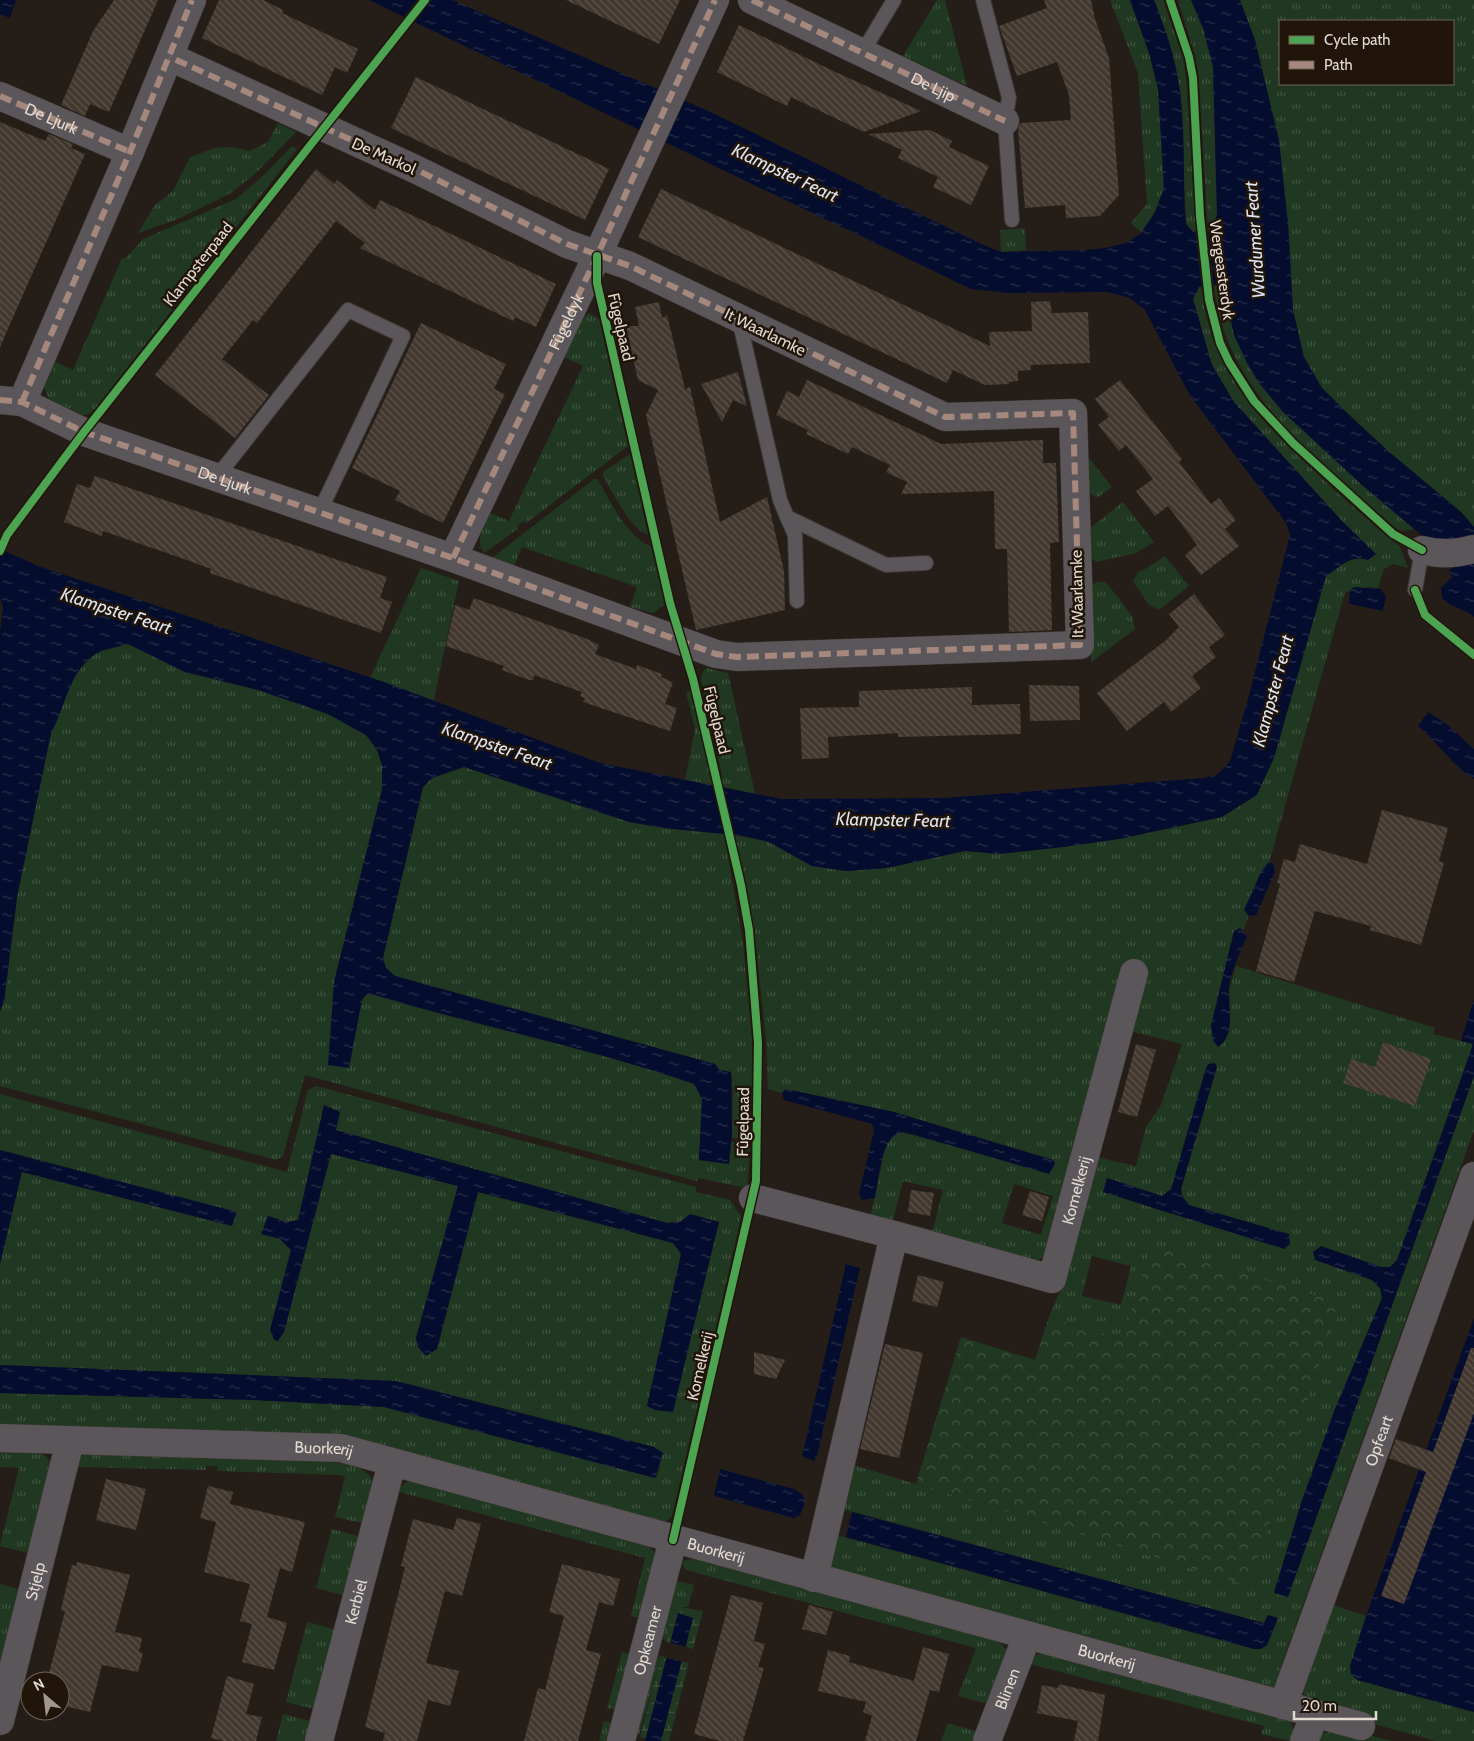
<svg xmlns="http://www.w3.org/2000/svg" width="1474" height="1741" font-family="Cabin,sans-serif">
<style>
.grass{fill:url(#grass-tufts);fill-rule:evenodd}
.forest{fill:url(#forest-crowns)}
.wetland{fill:url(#wetland-marsh)}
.water{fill:url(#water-ripples)}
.pier{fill:#251e18}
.building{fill:url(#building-back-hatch)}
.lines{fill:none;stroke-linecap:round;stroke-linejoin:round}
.lane-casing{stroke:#3f3833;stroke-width:16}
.street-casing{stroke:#3f3833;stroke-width:29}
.lane{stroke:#5b565a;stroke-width:14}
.street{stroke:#5b565a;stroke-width:28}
.quiet{stroke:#a5887d;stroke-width:6;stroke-dasharray:12 6;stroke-linecap:butt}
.cycleway-casing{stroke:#211509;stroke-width:11}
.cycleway{stroke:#4ca352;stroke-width:8}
.labels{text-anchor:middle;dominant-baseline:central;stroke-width:5;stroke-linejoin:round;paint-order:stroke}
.street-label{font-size:16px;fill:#e2d9d1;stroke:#211509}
.water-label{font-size:18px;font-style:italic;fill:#dde4f2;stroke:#211509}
</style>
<defs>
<pattern id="grass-tufts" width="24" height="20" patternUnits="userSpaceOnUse" patternTransform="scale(1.25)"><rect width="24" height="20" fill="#203821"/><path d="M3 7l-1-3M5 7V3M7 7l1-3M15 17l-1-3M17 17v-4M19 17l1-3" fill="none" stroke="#405440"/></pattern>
<pattern id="forest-crowns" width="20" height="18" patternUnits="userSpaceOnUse" patternTransform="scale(1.25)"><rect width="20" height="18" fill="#203821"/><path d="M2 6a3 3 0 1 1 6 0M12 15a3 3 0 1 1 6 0" fill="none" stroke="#405440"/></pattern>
<pattern id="wetland-marsh" width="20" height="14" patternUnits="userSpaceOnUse" patternTransform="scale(1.25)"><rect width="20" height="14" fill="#203821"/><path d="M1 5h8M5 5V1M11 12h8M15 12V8" fill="none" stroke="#405440"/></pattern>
<pattern id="water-ripples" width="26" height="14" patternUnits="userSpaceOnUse" patternTransform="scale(1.25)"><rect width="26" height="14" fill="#050d2e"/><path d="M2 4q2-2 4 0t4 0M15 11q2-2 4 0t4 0" fill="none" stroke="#29304b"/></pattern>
<pattern id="building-back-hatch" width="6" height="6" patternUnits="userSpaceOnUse" patternTransform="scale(1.25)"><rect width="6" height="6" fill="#43382f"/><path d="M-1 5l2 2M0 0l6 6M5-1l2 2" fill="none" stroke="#5e544c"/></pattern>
</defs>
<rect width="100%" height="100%" fill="#251e18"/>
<path class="grass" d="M937,0H945L967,86L903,56Z
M1110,0H1130L1149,53L1158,89L1164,188L1155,212L1142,233L1131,223L1147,204L1138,73Z
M1154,0H1163L1183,58L1186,79L1196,232H1193L1186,224L1181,94L1173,55Z
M1178,0H1191L1203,28L1213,67L1217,215L1211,230H1208L1207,215L1199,78L1195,55Z
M1240,0H1474V527L1462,513L1387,450L1344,410L1322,388L1304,357L1293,310L1288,223L1255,40ZM1280,21H1453V84H1280Z
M278,123L296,132L256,173L231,193L178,219L138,233L155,205L173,191L190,157L215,148L232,147L250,151L268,142Z
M292,146L297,149L95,409L89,414L83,415L49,399L44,387L54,361L73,370L122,258L125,259L143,239L236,199L266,173Z
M1025,228L1026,250L1001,252L1000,230Z
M1214,285L1226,294L1234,335L1259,383L1362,485L1414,529L1404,531L1397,529C1321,462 1225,394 1214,285Z
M1201,286C1210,369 1256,417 1314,471C1342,497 1370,523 1400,547L1408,568L1393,564L1384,569L1378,588L1369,587L1345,592L1269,863L1244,910L1249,916L1243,930L1240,928L1234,931L1226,963L1213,1040L1219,1047L1229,1031L1228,994L1236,966L1435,1028L1433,1034L1473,1044L1397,1260L1390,1267H1381L1321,1246L1316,1260L1372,1280L1380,1288L1382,1298L1335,1409L1301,1503L1274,1592L1288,1597L1474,1076V1130L1280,1669L1288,1672L1281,1685L1272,1689L832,1568L829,1563L833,1534L1254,1649L1267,1645L1278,1619L1268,1615L1264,1623L839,1508L850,1464L1250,1586L1123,1339L1049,1317L1060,1291L1096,1157L1136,1166L1146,1127L1161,1105L1182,1044L1130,1031L1147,967L1127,961L1050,1248L1045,1256L1036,1261L870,1219L886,1144L891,1136L897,1132L1055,1164L1053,1160L894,1112L786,1089L782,1093L768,1089L766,1039L755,937L741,862L733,835L769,842L812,866L846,871L887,868L965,851L999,854L1063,847L1119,839L1222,817L1274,758L1326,575C1341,566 1351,554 1368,560L1375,554L1342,521L1234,402L1212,365L1193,299L1199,287ZM1179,1164L1182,1196L1189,1205L1289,1234L1168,1213L1103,1191L1108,1178L1162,1196L1171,1189ZM903,1181L943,1190L933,1230L893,1220ZM1014,1184L1053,1196L1041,1235L1002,1223ZM1092,1256L1131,1266L1121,1305L1082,1296Z
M589,313L599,319L628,446L526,523L524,521L517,526L519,528L484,553C474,539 484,526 490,513L509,521L583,366L564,357L583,318Z
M1084,452L1112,487L1097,498L1087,492Z
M630,454L648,534C633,534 611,489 603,476V472Z
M594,479H597C612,503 625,535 651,547L664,600L663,606L653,613L630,607L637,587L522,547L514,566L492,558Z
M1123,502L1154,542L1136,553L1096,562L1089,555L1088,530Z
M1165,556L1189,586L1159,610L1148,604L1133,581L1138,572L1147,568Z
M421,568L459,581L433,703L370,678Z
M1097,582H1105L1109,586L1132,616L1135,629L1091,662L1089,590L1090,586Z
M128,644L185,672L258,690L328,714L366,735L377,750L382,765V789L334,982L362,1000L368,993C476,1026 588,1047 695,1084L702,1099L699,1160L729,1164L731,1142L751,1143L747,1188L698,1178L697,1181L305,1075L283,1156L276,1160L0,1086V1011L4,1002L17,897L51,733C65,706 68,674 94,655C102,649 118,647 128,644Z
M706,668L728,673L755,794L722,787L720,776L722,775L701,679L702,673Z
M691,691L713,785L685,780L695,729L686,692Z
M464,767L629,822L664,828L724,834L743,942L752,1039L751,1140L732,1138L733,1090C731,1084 733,1079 731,1072L719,1070L715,1064L395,976L386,968L383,958L423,787L432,778Z
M316,1086L696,1187V1192L730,1200L741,1216L735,1244L672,1516L661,1526L403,1451L0,1425V1393L253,1400L384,1407L656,1478L660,1468L654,1447L396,1381L0,1365V1264L21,1172L232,1226L236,1213L0,1150V1094L287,1172L308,1090ZM324,1105L340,1112L336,1130L667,1223L681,1222L690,1214L719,1222L672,1412L655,1410L647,1406L681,1254L673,1243L478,1192L437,1349L416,1338L458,1186L331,1153L284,1332L270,1330L291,1250L280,1239L268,1216L287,1222L298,1220Z
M0,1450C18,1451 45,1445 52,1466L32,1550L28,1553L0,1546L19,1468L0,1467Z
M93,1452L345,1463C387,1476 373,1490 362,1523L335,1517L345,1477L340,1475L217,1471V1466H206V1470L74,1467L81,1456Z
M407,1482H416L647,1544L656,1555L639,1618L631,1616L645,1558L396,1491Z
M332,1529L358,1536L362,1542L349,1592L343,1595L316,1588Z
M694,1558L999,1641L1007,1651L987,1704L958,1696L976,1648L686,1570L681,1562Z
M677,1581L694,1585L688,1607H680L673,1611L665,1641L660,1633Z
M0,1584L19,1589L21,1594L0,1681Z
M1327,1603L1366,1616L1350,1666L1357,1680L1474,1712V1741H1436L1363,1721L1313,1703L1304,1695L1299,1683Z
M307,1622L333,1629L337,1635L314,1709L286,1702Z
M622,1652L630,1654L615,1710L607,1708Z
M1043,1653L1289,1720L1295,1732L1291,1741L1261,1734L1264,1726L1027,1663L1033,1656Z
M661,1656L639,1735L635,1729L653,1660Z
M283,1714L310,1721L309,1741H276Z
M604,1721L612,1723L611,1741H599Z
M948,1723L975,1731L978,1736L976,1741H941Z
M1343,1728L1391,1741H1318L1319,1735Z"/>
<path class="forest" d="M1151,1245L1338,1302L1250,1586L916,1484L961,1337L1035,1360L1049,1317L1123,1339Z"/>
<path class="wetland" d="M680,1607L703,1611L693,1649L685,1647L693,1618L678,1613L670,1643L665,1641L673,1611Z
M661,1656L667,1657L646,1738L640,1737Z
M681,1661L689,1663L669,1741H661Z"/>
<path class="water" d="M0,0H16L10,18L0,14Z
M369,0H452L715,114L981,244L1001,252L1086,250L1105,248L1126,243L1141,233L1155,212L1164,188L1158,89L1149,53L1130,0H1154C1166,30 1176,60 1180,92C1186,136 1182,180 1186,224L1193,232L1211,230L1217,215L1213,67L1203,28L1191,0H1240L1255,40L1279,140L1288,223L1293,310L1304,357L1322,388L1344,410L1387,450L1462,513L1474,527V535L1468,537L1474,561V617C1466,609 1454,609 1442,598L1441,588L1452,577L1449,570L1457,565L1362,485L1283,412L1259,383L1247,363L1234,335L1225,294L1216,285L1199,287L1193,299L1212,365L1234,402L1342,521L1376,554L1368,560C1351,554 1341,566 1326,576L1274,758L1257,795L1222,817L1119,839L1063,847L999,854L965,851L887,868L846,871L812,866L769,842L744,836L664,828L629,822L464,767L432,778L423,787L383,958L386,968L395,976L715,1064L719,1070L731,1072L732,1133L729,1164L699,1160L702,1099L694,1084C588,1047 476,1026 368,993L362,1000L349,1068L328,1065L334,982L382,789V765L377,750L366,735L328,714L258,690L185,672L128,644C118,647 102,649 94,655C68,674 66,706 51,733L17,897L4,1002L0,1011V632L3,608L0,598V549L41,567L387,683L600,763L782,799L944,798L1203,778L1218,774L1230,761L1248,699L1290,535L1286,523L1189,394L1145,310L1130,298L1108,292L1007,293L971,289Z
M1354,587L1381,589L1386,597L1383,611L1349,604L1350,591Z
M1428,712L1448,725L1474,749V779C1452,766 1438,742 1418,726Z
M1268,863H1273L1275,872L1256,915L1249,916L1244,910L1261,872Z
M1240,928L1247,937C1240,951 1234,966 1230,981C1226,1001 1238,1034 1218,1047L1213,1040L1211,1025L1234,931Z
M1474,999V1076L1288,1597L1274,1593L1301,1503L1335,1409L1382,1298L1380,1288L1372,1280L1315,1260L1313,1252L1321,1246L1381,1267H1390L1397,1260L1470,1053L1473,1044L1461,1041Z
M1215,1063L1217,1067L1181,1189L1182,1196L1189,1205L1289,1234L1290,1244L1284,1249L1103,1192L1107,1178L1162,1196L1171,1189L1205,1071L1208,1064Z
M786,1089L894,1112L1053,1160L1055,1164L1049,1174L904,1132C881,1132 879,1180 875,1198L862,1200L859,1194L874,1129L872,1124L784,1100L782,1093Z
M324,1105L340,1112L336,1130L667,1223L680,1222L690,1214L719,1222L673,1412L655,1410L647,1406L681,1254L673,1243L478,1192L437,1349L426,1356L418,1347L416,1338L458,1186L331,1154L284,1332L278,1341L274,1340L270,1330L291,1250L280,1239L261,1234L268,1216L287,1222L298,1220Z
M0,1150L237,1212L232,1226L22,1172L0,1264Z
M846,1264L860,1268L817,1456L814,1461L802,1456Z
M1474,1318V1712L1357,1680L1351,1674L1350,1666L1366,1616Z
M0,1365L396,1381L654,1447L663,1453L655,1478L384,1407L253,1400L0,1393Z
M720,1469L794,1489L802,1494L805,1502L800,1515L794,1518L714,1496Z
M852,1512L1264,1623L1268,1615L1278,1618L1267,1645L1261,1649H1254L846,1537Z
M678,1613L693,1618L661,1741H645Z"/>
<path class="pier" d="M417,0H432L413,24L402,19Z
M1208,228L1214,288L1202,289L1195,229Z
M712,783L722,784L733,837L725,836Z
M668,1642L688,1647L684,1662L664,1657Z"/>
<path class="building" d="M114,0H158L109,112L90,104L85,116L61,105L93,31Z
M219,0H263L283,10L282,13L358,49L347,73L335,67L322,95L202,38Z
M566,0H680L659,44Z
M1044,0H1091L1095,19L1109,58L1119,195L1100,216L1066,218L1065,205L1025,208L1018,130L1020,123L1071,120L1069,95L1057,62L1017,76L999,26L1047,8Z
M739,25L829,69L921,111L864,132L791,97L787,106L717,72Z
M416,77L609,169L585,220L391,128Z
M0,122L45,141L49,134L73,144L71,148L85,154L0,347Z
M930,130L952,141L949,147L989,166L971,205L933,187L938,177L898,158L902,150L868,134Z
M316,169L334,184L337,180L375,210L380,200L556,284L536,327L515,317L513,321L360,248L365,243L336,221L257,323L253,320L222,359L269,395L235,438L155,375Z
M661,189L990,346L989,332L1032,331L1031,302L1050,301L1052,313L1088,312L1090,363L1031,365V370L1018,371V381L1009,382V384L985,385L953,370L947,383L638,237Z
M659,302L662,318L667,315L685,389L690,387L720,522L767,497L784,571L785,610L696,630L646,415L658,390L638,380L626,326H639L635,307Z
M421,323L506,364L494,389L505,394L443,523L395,500L400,491L352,468Z
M738,372L747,406L733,400L722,422L701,384Z
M807,380L941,444L1043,440V463H1056L1059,542L1050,543L1052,630L1009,632L1007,549H995L994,491L901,494L907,482L886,472L890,465L852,447L848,454L806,434L808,430L776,415L787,391L799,397Z
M1120,380L1182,459L1179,462L1211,504L1219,498L1236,520L1225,529L1239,546L1201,575L1185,555L1197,545L1168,506L1155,516L1136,491L1153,479L1126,445L1119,451L1098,425L1109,417L1095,399Z
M95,476L387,577L380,598L392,602L381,633L210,573L211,569L184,559L103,531L102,536L64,522L77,484L90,488Z
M1194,594L1225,635L1209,647L1216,657L1192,676L1201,688L1171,712L1164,702L1127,731L1097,693L1165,641L1179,627L1169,614Z
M474,598L587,639L599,645L595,654L636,669L637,665L662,674L661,677L673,682L665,704L677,708L670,731L583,702L585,698L580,696L582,692L534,675L533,680H529L502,670L504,666L446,646L455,605L469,610Z
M1029,685L1079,686L1080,720L1030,721Z
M972,687V705L1020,704L1021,734L898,737V733L828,737L829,758L802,759L800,708L859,707V691Z
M1382,810L1448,828L1439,861L1444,863L1421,945L1370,930L1371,926L1315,911L1294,982L1256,971L1280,884L1277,883L1284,859L1295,862L1300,844L1367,864Z
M1383,1042L1431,1059L1415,1106L1343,1083L1351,1059L1375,1067Z
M1136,1044L1156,1050L1137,1117L1118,1112Z
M911,1190L934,1193L930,1216L908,1212Z
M1030,1191L1049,1197L1042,1221L1022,1215Z
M918,1275L944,1282L937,1307L912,1301Z
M885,1344L923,1353L899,1458L860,1449Z
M1471,1348H1474V1413L1404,1604L1381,1596L1426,1472L1389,1458L1396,1439L1433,1452Z
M754,1352L785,1360L776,1379L754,1374Z
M106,1479L146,1489L136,1530L96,1520Z
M208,1486L233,1492L230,1504L305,1522L292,1572L280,1568L267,1617L287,1623L274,1670L242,1662L252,1624L240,1621L250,1584L204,1572L216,1522L200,1518Z
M457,1518L481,1524L462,1596L445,1591L426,1663L459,1671L450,1706L428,1700L417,1741H383L385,1733L365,1727L405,1567L401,1566L413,1519L453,1530Z
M77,1562L130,1575L115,1632L142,1638L139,1652L143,1653L138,1672L102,1665L90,1712L60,1705V1681H47L65,1611L61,1610L65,1592L72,1565L76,1566Z
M562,1564L620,1579L613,1606L599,1602L586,1650L601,1654L578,1741H524L538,1688L545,1690L564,1616L549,1612Z
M731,1595L763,1603L754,1641L765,1644L758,1667L764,1668L743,1741H720L694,1734Z
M809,1605L833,1612L826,1635L802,1629Z
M923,1647L949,1654L939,1692L930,1690L916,1741H865L872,1716L863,1712L866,1702L818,1691L828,1650L850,1656L849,1662L914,1681Z
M227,1676L254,1684L246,1714L262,1717L256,1741H223L211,1738Z
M1059,1684L1105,1695L1098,1741H1074L1078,1721L1037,1713L1042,1685L1058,1688Z"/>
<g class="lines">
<g class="lane-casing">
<path id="lane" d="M983,0L1009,98L1005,121L1012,220
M862,53L894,0
M739,319L780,500L787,517L886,565L926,563
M216,478L348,310L403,336L319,513
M787,517L795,535L797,601
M1415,590L1422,550"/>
</g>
<g class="street-casing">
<g id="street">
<path d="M752,0L1005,121"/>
<path d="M0,96L130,152"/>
<path id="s1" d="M0,400L22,402L84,432L453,558L716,654L737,657L1080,645L1073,413L945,417L630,266L567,244L415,169L170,57"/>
<path d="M22,402L130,152L192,0"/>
<path d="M1422,550C1440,555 1456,554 1474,549"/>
<path d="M453,558L597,256L715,0"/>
<path d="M753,1198L894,1235"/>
<path id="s2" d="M0,1438L341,1448L1361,1726"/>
<path id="s3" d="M814,1578L894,1235L1052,1279L1134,973"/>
<path id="s4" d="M1283,1705L1474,1176"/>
<path id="s5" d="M0,1721L70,1441"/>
<path id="s6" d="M319,1741L392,1463"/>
<path id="s7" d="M621,1741L673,1540"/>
<path id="s8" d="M987,1741L1027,1636"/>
<path d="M1304,1741L1315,1715"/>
</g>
</g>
<use href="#lane" class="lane"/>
<use href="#street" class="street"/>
<g class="quiet">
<path id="s9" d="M752,0L1005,121"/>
<path id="s10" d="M0,96L130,152"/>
<path d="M0,400L22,402L84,432L453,558L716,654L737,657L1080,645L1073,413L945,417L630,266L567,244L415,169L170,57"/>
<path d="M22,402L130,152L192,0"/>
<path id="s11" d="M453,558L597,256L715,0"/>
</g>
<g class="cycleway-casing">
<path id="cycleway" d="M1170,0L1189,57L1193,78L1200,216L1209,300L1220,343L1229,362L1254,401L1293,443L1393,534L1422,550
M597,256V283L670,603L693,679L741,885L749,930L758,1043L756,1181L673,1540
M0,551L7,535L84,432L425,0
M1415,590L1425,615L1474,655"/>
</g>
<use href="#cycleway" class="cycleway"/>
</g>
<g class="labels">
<g class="street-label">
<text stroke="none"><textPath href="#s9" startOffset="201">De Ljip</textPath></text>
<text stroke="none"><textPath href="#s10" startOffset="56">De Ljurk</textPath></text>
<text transform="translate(384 156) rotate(24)">De Markol</text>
<text transform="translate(198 264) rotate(-52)">Klampsterpaad</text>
<text transform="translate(1222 270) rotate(82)">Wergeasterdyk</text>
<text stroke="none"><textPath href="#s11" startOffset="262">Fûgeldyk</textPath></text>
<text transform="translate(621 327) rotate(77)">Fûgelpaad</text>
<text transform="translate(765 332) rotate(26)">It Waarlamke</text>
<text stroke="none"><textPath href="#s1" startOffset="240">De Ljurk</textPath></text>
<text transform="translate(1077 594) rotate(-91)">It Waarlamke</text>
<text transform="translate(717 720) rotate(77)">Fûgelpaad</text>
<text transform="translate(743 1122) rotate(-89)">Fûgelpaad</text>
<text stroke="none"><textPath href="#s3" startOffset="608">Komelkerij</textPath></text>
<text transform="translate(700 1366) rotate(-77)">Komelkerij</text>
<text stroke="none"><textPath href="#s4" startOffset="281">Opfeart</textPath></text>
<text stroke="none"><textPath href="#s2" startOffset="324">Buorkerij</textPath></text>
<text stroke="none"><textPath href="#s2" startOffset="730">Buorkerij</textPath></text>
<text stroke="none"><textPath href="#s5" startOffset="144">Stjelp</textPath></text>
<text stroke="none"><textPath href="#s6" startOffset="144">Kerbiel</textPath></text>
<text stroke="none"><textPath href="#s7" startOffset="104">Opkeamer</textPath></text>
<text stroke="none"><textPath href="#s2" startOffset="1135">Buorkerij</textPath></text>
<text stroke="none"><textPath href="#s8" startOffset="56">Blinen</textPath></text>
</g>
<g class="water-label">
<text transform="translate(785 173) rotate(25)">Klampster Feart</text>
<text transform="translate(1255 240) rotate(-94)">Wurdumer Feart</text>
<text transform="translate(116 611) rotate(18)">Klampster Feart</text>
<text transform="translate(1273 691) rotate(-75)">Klampster Feart</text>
<text transform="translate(497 746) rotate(19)">Klampster Feart</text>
<text transform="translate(893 820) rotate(1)">Klampster Feart</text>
</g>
</g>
<rect x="1279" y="20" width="175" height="65" fill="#211509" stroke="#6e6359"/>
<rect x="1289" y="36" width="25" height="8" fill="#4ca352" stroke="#6e6359"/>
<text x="1324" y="45" font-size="15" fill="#e2d9d1">Cycle path</text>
<rect x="1289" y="61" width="25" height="8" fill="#a5887d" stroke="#6e6359"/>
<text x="1324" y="70" font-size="15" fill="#e2d9d1">Path</text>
<g transform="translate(45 1696) rotate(332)"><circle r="24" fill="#211509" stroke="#6e6359"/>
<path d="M0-4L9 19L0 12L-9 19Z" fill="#a09890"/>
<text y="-8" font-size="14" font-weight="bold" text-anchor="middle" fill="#e2d9d1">N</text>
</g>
<path d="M1294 1711v8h82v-8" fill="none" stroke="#e2d9d1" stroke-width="2.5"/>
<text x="1302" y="1711" font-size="15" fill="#e2d9d1" stroke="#211509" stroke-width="4" paint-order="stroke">20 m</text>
</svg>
